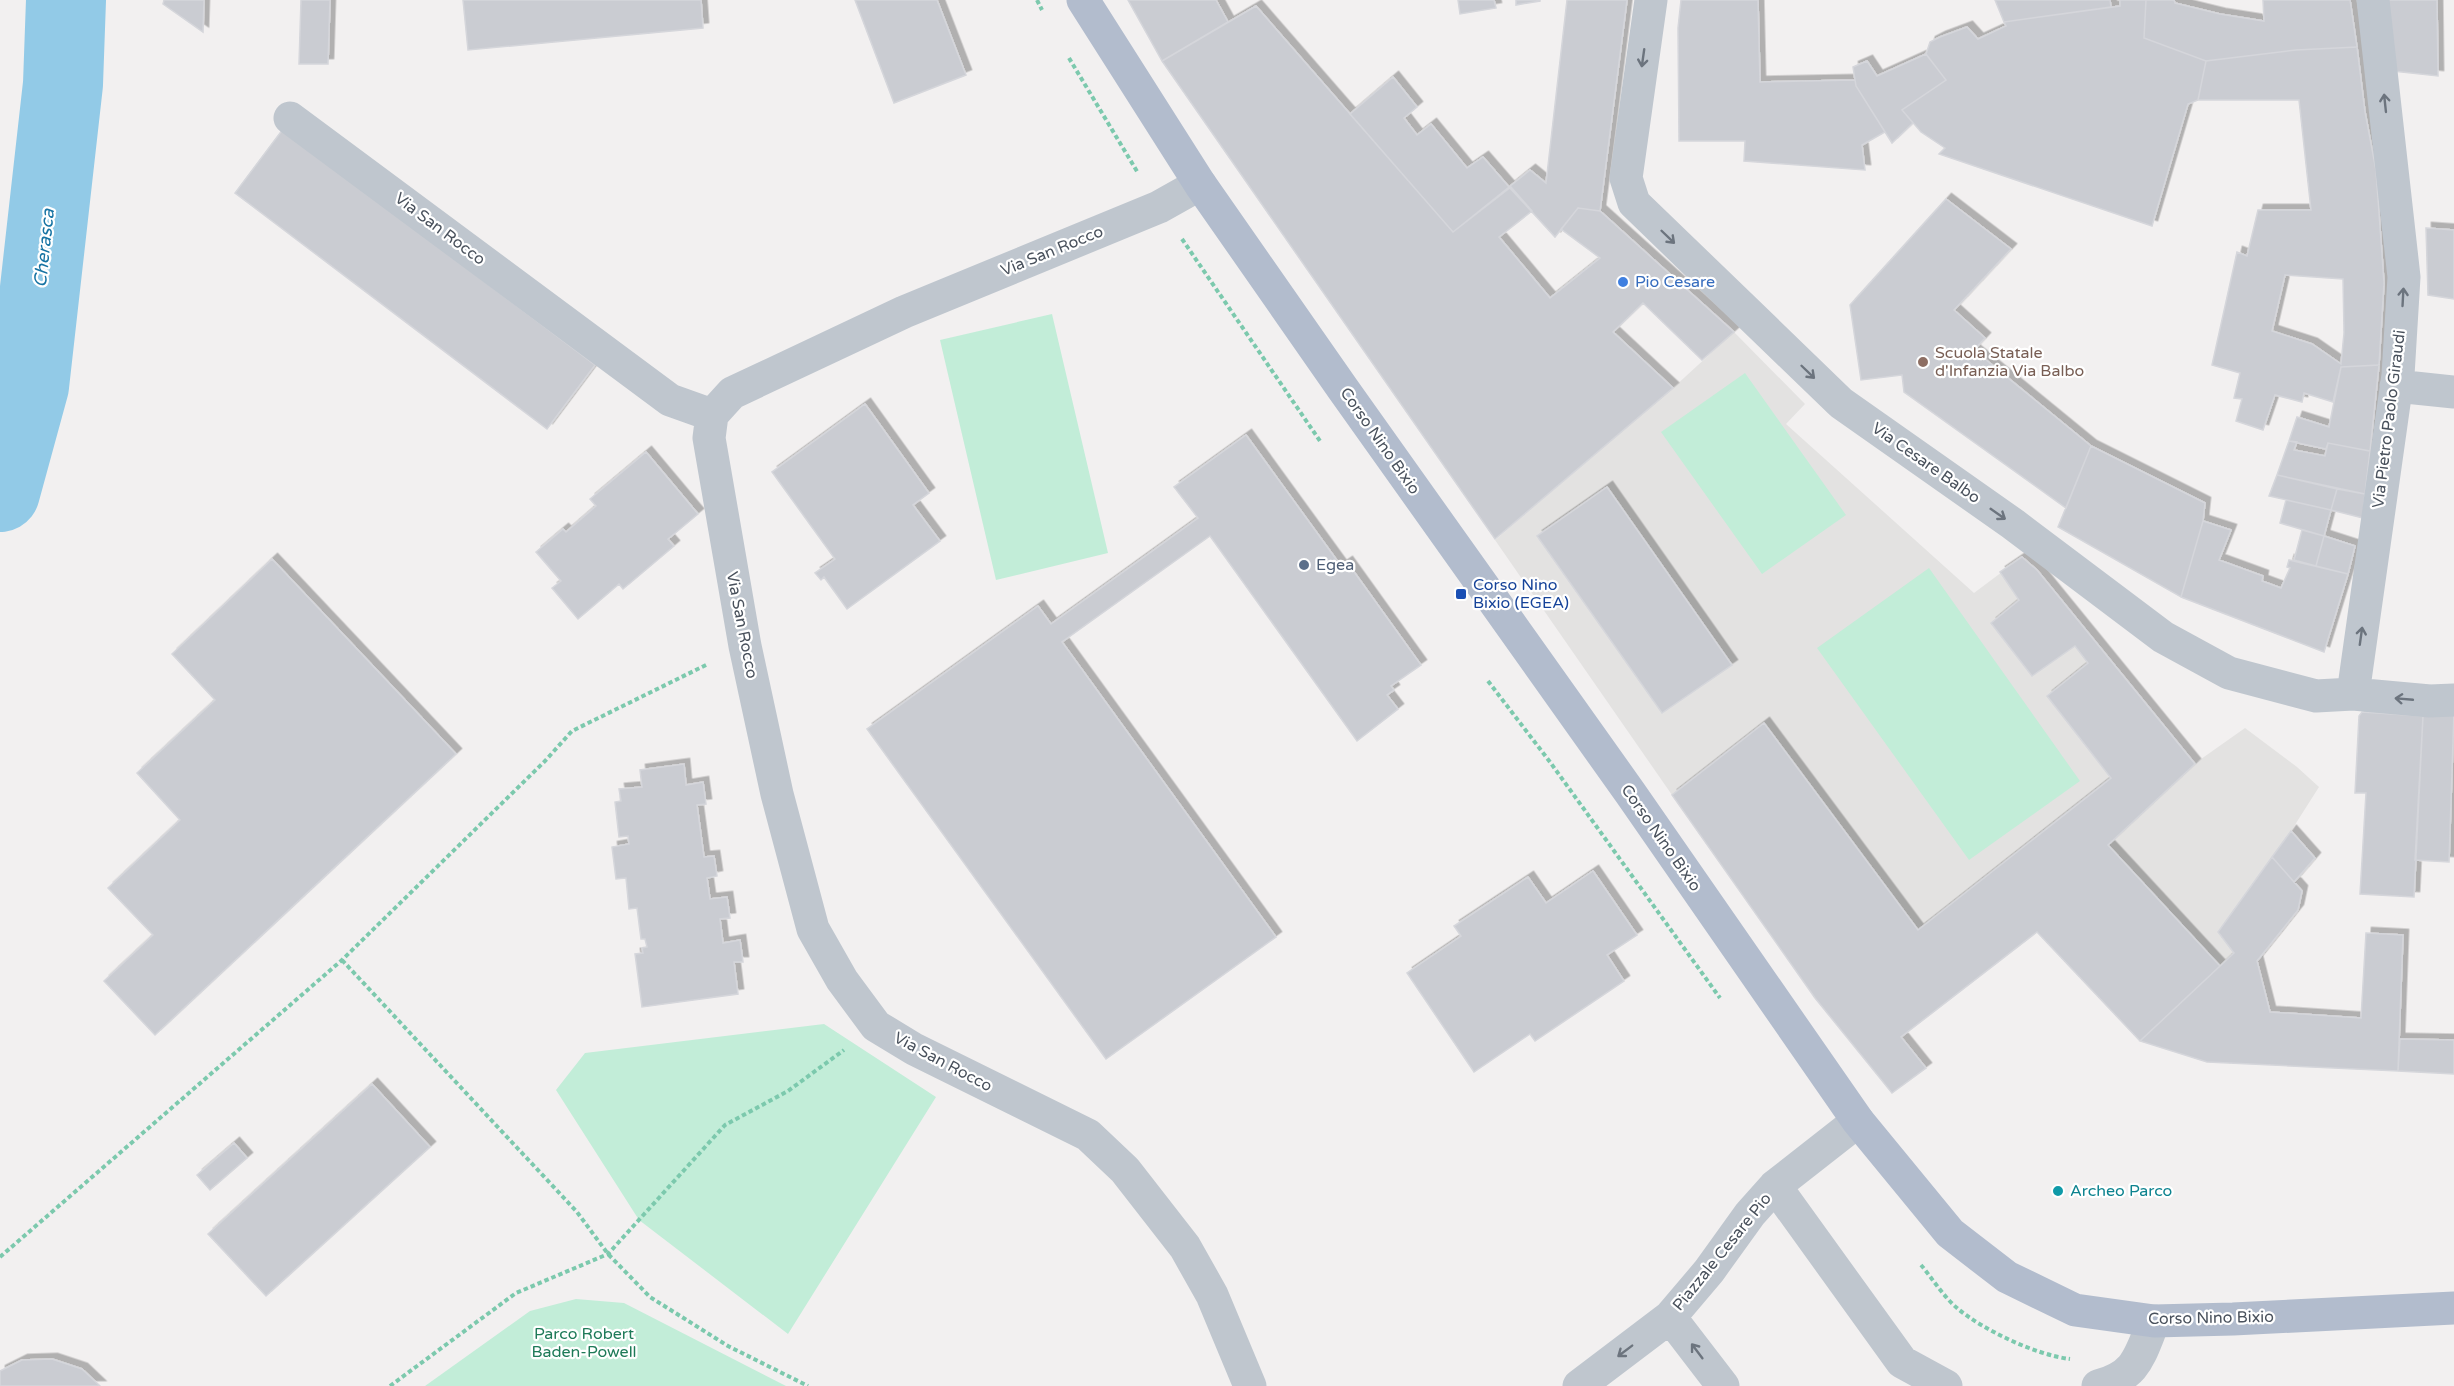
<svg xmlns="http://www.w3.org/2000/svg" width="2454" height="1386" font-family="'Varela Round',sans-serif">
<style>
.education{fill:#e3e2e1}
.green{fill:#c2edd8}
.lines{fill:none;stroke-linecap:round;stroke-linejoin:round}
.river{stroke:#92cae7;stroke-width:80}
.building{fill:#caccd2;stroke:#d5d6db;stroke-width:1.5;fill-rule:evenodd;filter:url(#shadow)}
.path{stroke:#7cc9ad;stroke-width:4;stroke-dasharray:4.5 3;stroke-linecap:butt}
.minor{stroke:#bfc6ce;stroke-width:33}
.major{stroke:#b2bccd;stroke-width:33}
.oneway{stroke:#6c747e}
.shop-dot{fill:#3f7fe0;stroke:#fff;stroke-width:2}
.education-dot{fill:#8d6e63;stroke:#fff;stroke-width:2}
.service-dot{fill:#5c6f8a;stroke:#fff;stroke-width:2}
.transit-dot{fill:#1a4fb4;stroke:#fff;stroke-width:2}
.culture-dot{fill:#0f9aa8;stroke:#fff;stroke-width:2}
.labels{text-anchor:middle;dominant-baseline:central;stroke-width:4.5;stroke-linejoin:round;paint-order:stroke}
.street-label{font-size:16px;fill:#49515c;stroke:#fff}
.shop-label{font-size:16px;fill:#366cbe;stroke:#fff;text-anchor:start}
.education-label{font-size:16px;fill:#785e54;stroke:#fff;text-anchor:start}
.service-label{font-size:16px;fill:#4e5e75;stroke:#fff;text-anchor:start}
.transit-label{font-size:16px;fill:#164399;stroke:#fff;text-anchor:start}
.culture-label{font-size:16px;fill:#0d838f;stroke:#fff;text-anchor:start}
.park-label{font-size:16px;fill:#1e7a58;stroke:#fff}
.water-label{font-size:18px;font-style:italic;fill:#1673a3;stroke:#fff}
</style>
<defs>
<filter id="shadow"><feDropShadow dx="5.5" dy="-5.5" stdDeviation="0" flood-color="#0004"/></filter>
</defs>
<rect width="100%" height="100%" fill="#f2f0f0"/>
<path class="education" d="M1734,332L1805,404L1786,424L1974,593L2022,557L2037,570L2194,764L2245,728L2297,767L2319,787L2291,831L2218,932L2234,953L2140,1041L2037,932L1901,1036L1926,1068L1892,1093L1672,795L1495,540L1673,388Z"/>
<path class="green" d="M1052,314L1108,553L996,580L940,340Z
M1745,373L1846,515L1762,574L1661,432Z
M1929,568L2080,781L1969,860L1817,648Z
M824,1024L936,1097L788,1334L639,1220L556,1090L585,1053Z
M576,1299L624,1303L786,1386H425L530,1311Z"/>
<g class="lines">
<path class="river" d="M0,492L29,386L63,84L66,0"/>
</g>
<path class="building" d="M164,0H204L203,32L163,4Z
M301,0H330L328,64H299Z
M463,0H701L703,28L468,50Z
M855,0H937L966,75L894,103Z
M1128,0H1216L1228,22L1162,61Z
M1458,0H1494L1496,8L1460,14Z
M1516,0H1540V1L1516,5Z
M1567,0H1627L1600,211L1578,208L1555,237L1509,187L1530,170L1546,183Z
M1681,0H1758L1760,82L1855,80L1856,86L1885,132L1862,145L1865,170L1744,161L1745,141H1679L1678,28Z
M1995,0H2110L2111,7L2004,22Z
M2120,0H2146L2144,38L2206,61L2198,100L2188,104L2152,226L1939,154L1945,148L1921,132L1902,110L1946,80L1926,54L1930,42L1940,37L1967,27L1978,39L2006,26L2004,22L2120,6Z
M2146,0H2174L2175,3L2220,14L2264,21L2263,0H2350L2357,47L2296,50L2206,61L2144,38Z
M2383,0H2437L2438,76L2393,71Z
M1256,6L1453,232L1511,187L1532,211L1499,237L1550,298L1600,258L1561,229L1578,208L1600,211L1734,332L1702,360L1643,303L1613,332L1673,388L1495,539L1162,61Z
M2357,47L2365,112L2376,170L2384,283L2379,365L2341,367L2333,402L2304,393L2302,402L2275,395L2263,430L2236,421L2242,399L2234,398L2240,373L2212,365L2237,252L2247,256L2258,210H2311L2299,100H2198L2206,61L2296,50ZM2285,275L2343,279L2344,333L2341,364L2312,344L2272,331Z
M1926,54L1946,80L1902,110L1913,123L1892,143L1856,86L1853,67L1867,61L1877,76Z
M1393,77L1417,107L1404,118L1417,135L1431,124L1467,168L1483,157L1509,187L1453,232L1350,114Z
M283,129L595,365L547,429L235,193Z
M1946,199L2011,249L1954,310L1985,338L1974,350L2091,446L2066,508L1904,392L1902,375L1861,380L1850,305Z
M2426,228L2454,230V299L2428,295Z
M2379,365L2370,451L2328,443L2326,449L2289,441L2297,417L2329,427L2341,367Z
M865,404L929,493L913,505L940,541L847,609L824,577L821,580L815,573L835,559L772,472Z
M1246,435L1341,566L1347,562L1421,665L1391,686L1394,690L1387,695L1398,709L1357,741L1210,536L1062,642L1276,937L1106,1059L867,729L1038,606L1051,624L1198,518L1174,487Z
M2289,441L2297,442L2294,450L2325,456L2328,443L2370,451L2365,494L2277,475Z
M2091,446L2205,503L2203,521L2181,597L2058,527Z
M646,452L698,514L668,539L674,546L623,589L619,584L578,619L552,588L561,581L536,552L563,529L566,532L596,506L590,499Z
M2277,475L2337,489L2331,510L2269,496Z
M1607,487L1732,665L1662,713L1537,536Z
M2337,489L2365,494L2363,518L2331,510Z
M2286,500L2331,510L2324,536L2280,523Z
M2203,521L2231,530L2219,560L2263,576L2262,581L2281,588L2290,568L2287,567L2289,560L2348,574L2324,652L2181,597Z
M2302,530L2324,536L2316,566L2294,560Z
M2324,536L2355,546L2348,574L2316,566Z
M2022,557L2037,570L2195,764L2108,845L2220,966L2140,1041L2037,932L1901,1037L1926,1068L1892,1093L1815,998L1672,795L1764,723L1918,930L2111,778L2047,696L2088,663L2075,646L2032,676L1991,623L2019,600L2000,572Z
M272,559L456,754L155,1035L104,981L153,935L108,888L180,820L137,773L215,700L172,654Z
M2454,711L2449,862L2415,860L2423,716Z
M2362,712L2423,716L2414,897L2360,894L2366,793H2355L2359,716Z
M684,764L686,785L703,782L706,804L697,805L704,857L714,856L717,876L707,878L710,899L727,897L730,918L720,919L723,943L740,940L743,962H734L738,994L642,1007L635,954L643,953L642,948L647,947L645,939H641L637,908L629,909L626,878L616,879L612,847L629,844L628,836L619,837L615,802L621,801L619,789L642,787L640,770Z
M2291,831L2315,858L2294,882L2272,857Z
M2272,857L2302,891L2298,910L2257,961L2270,1012L2361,1018L2366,933L2403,935L2398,1071L2207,1062L2140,1041L2234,953L2218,932Z
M1593,871L1637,935L1607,955L1624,981L1535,1041L1530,1034L1474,1072L1407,973L1461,936L1454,926L1528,877L1546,903Z
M2400,1039L2454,1040V1074L2398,1071Z
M372,1084L430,1147L266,1296L208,1234Z
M234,1143L247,1158L210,1190L197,1175Z
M52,1359L82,1369L100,1386H0V1371L22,1360Z"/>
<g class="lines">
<path class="path" d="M1037,0L1042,10
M1069,58L1138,173
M1182,239L1320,441
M1488,681L1550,762L1720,998
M342,960L577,1212L608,1254L650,1297L728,1346L808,1386
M0,1257L342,960L545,761L572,731L708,664
M1921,1265C1932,1278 1943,1296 1957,1308C1983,1330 2036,1355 2070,1359
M390,1386L516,1293L608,1254L725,1125L788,1091L844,1050"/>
<path class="minor" d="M1651,0L1626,178L1634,203L1841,403L2013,524L2163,637L2229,673L2316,696L2353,694L2430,701L2454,700
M290,118L670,400L712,415
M1200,184L1159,207L904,312L732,393L712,415L709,438L745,646L777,794L813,929L842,980L876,1026L914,1049L1088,1135L1125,1170L1185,1247L1212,1295L1250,1386
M2396,386L2454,392
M2353,694L2398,375L2404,277L2373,0
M1775,1186L1902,1362L1946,1386
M1670,1317L1723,1386
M1579,1386L1670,1317L1709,1271L1750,1214L1775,1186L1858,1121
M2098,1386C2138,1375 2139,1356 2154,1321"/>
<path class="major" d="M1083,0L1200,184L1343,389L1631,794L1858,1121L1950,1233L2007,1277L2075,1310L2154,1321L2233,1319L2454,1308"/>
</g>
<defs><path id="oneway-shaft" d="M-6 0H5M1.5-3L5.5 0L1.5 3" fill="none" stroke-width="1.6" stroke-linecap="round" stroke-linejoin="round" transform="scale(1.5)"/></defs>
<g class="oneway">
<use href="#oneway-shaft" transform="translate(1643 58) rotate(98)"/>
<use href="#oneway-shaft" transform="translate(2385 103) rotate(-96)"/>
<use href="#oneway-shaft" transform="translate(1668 237) rotate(44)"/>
<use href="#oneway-shaft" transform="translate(2403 297) rotate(-87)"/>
<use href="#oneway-shaft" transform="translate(1808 372) rotate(44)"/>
<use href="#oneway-shaft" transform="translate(1998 514) rotate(35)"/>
<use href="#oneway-shaft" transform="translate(2361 636) rotate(-82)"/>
<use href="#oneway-shaft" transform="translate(2404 699) rotate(-175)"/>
<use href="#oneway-shaft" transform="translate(1625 1351) rotate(143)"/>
<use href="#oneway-shaft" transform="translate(1697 1351) rotate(-127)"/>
</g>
<circle class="shop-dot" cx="1623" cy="282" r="6"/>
<circle class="education-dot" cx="1923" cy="362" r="6"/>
<circle class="service-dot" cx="1304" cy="565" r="6"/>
<rect class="transit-dot" x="1455" y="588" width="12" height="12" rx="3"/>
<circle class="culture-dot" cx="2058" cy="1191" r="6"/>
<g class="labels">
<g class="street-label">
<text transform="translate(440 229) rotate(37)">Via San Rocco</text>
<text transform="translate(1052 251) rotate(-22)">Via San Rocco</text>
<text transform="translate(2389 419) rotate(-83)">Via Pietro Paolo Giraudi</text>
<text transform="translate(1380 441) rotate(55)">Corso Nino Bixio</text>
<text transform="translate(1926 463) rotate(35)">Via Cesare Balbo</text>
<text transform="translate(742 625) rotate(79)">Via San Rocco</text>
<text transform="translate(1661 838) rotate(55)">Corso Nino Bixio</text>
<text transform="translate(943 1062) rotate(28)">Via San Rocco</text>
<text transform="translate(1722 1252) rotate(-51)">Piazzale Cesare Pio</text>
<text transform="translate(2211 1318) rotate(-1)">Corso Nino Bixio</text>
</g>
<g class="shop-label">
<text x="1635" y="282">Pio Cesare</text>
</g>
<g class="education-label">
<text x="1935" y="353">Scuola Statale<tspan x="1935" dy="18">d'Infanzia Via Balbo</tspan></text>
</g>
<g class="service-label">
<text x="1316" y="565">Egea</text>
</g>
<g class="transit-label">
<text x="1473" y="585">Corso Nino<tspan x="1473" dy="18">Bixio (EGEA)</tspan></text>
</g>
<g class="culture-label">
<text x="2070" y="1191">Archeo Parco</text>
</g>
<g class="park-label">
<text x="584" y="1334">Parco Robert<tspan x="584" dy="18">Baden-Powell</tspan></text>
</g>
<g class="water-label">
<text transform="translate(44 248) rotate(-84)">Cherasca</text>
</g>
</g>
</svg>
